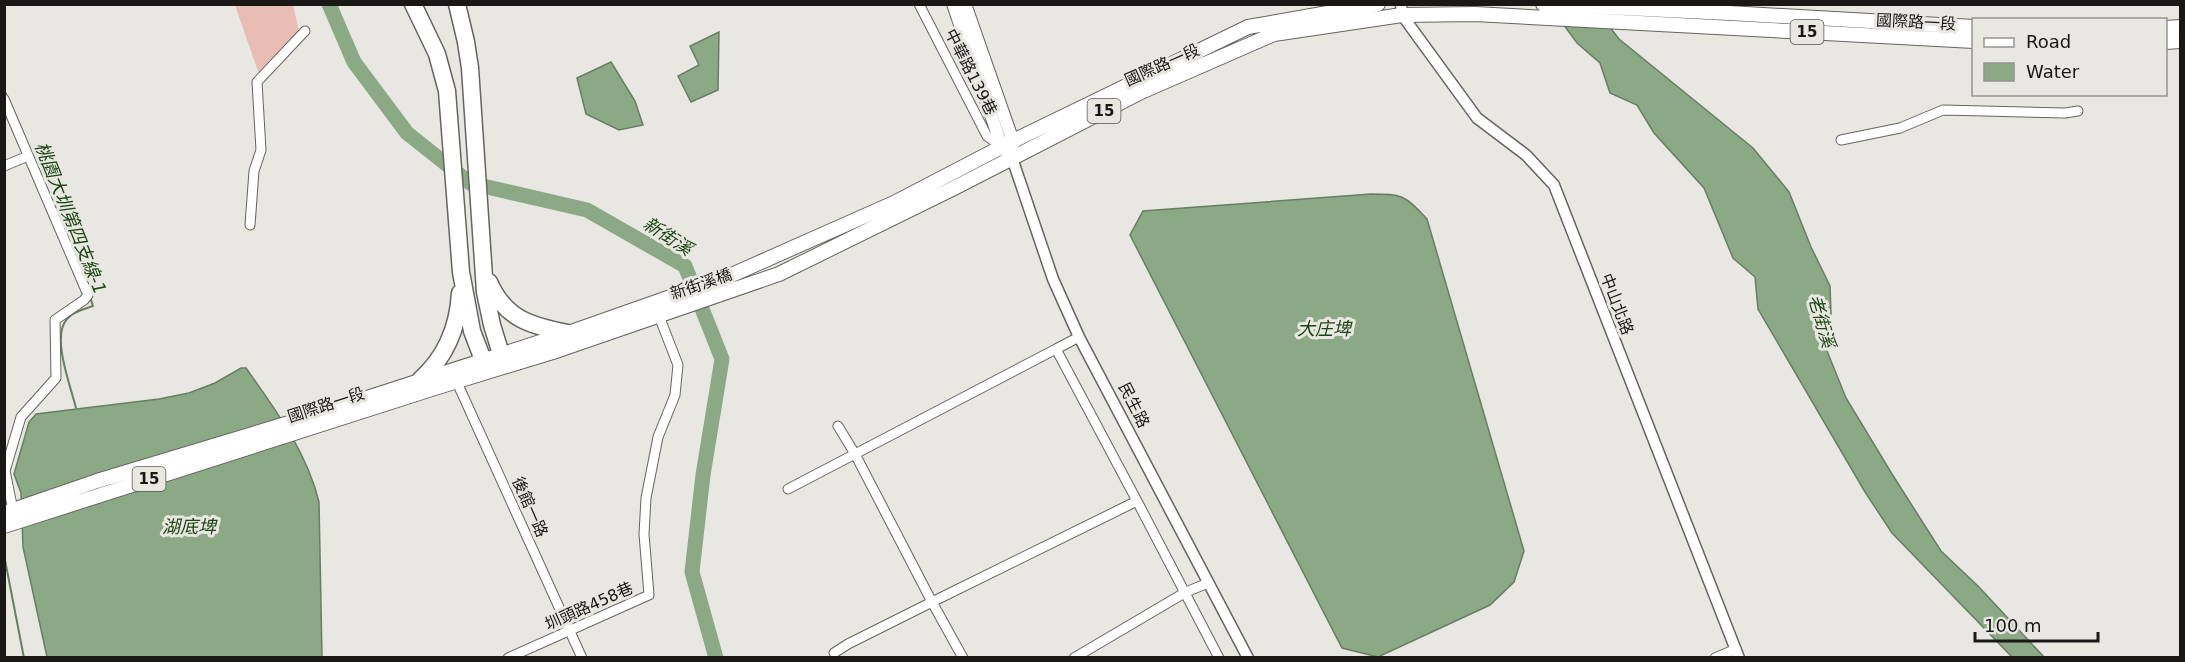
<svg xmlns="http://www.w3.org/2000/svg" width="2185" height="662" font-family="'DejaVu Sans','Noto Sans TC',sans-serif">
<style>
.green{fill:#e8bbb3}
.water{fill:#8aa984;stroke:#687e63;stroke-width:1.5}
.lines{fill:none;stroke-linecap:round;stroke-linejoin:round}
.stream{stroke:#687e63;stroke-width:2}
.river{stroke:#8aa984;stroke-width:15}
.minor-casing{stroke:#666460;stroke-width:11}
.tertiary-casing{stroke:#666460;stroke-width:13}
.secondary-casing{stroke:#666460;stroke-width:14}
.primary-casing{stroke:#666460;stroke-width:16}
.motorway-casing{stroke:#666460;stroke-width:19}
.minor{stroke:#fff;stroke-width:9}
.tertiary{stroke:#fff;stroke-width:10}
.secondary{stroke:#fff;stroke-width:12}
.primary{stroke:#fff;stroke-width:14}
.motorway{stroke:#fff;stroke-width:16}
.labels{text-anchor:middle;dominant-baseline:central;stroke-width:6;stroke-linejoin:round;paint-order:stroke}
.shield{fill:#e9e7e2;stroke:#575653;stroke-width:1.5}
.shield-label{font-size:15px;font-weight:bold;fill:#191816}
.street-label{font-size:16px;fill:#191816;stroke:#e9e7e2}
.water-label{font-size:18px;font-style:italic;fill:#1b4512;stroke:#e9e7e2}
</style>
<rect width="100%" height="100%" fill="#e9e7e2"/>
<path class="green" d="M235,5H293L299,31L259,74Z"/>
<path class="water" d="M1549,5H1593L1619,39L1753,148L1789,192L1811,247L1830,286L1831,314L1823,341L1846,398L1892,474L1941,551L1979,587L2044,657H2012L1892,533L1865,492L1758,309L1755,277L1733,258L1704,188L1654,133L1637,105L1610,93L1600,63L1577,43Z
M719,32L718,90L691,102L678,76L699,65L690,46Z
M611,62L635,101L643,125L619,130L586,114L577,78Z
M1371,194C1402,194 1405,195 1427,219L1524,551L1514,582L1490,605L1378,657L1342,648L1130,235L1143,211Z
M241,368H246C275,409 307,452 319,502L322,657H47L23,547L21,493L14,474L29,422L36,414L159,399L189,393L215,383Z"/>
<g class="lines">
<path class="stream" d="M4,90L8,98
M76,408C71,387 50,334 68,318C74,311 85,309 93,306L90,297
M4,547L5,560L24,658"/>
<path class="river" d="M329,4L354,62L407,133L470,183L587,210L685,266L722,359L703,475L692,572L716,658"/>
<g class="minor-casing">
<path id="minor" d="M919,4L987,136L1001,146
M4,99L88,295L84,300L55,320L56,378L21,417L5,471L13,510
M1841,140L1900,128L1943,110L2065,113L2078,111
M4,166L28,156
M250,225L254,171L261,150L257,82L305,31
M1056,349L1079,337
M455,378L582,658
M788,489L1056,349L1137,501
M834,653L848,644L932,602L855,454L838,426
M508,658L649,595L644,534L646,498L658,437L675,395L678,365L659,316
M963,658L932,602L1137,501L1219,658
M1074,658L1186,592L1208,583
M1715,658L1736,649"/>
</g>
<g class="tertiary-casing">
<path id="tertiary" d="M1401,4L1402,15L1477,118L1526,155L1554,185L1739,658
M1012,158L1053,279L1079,337L1248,658"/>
</g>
<g class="secondary-casing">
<path id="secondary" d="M953,4L1002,147L1007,153
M965,4L1013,141L1012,151"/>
</g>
<g class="primary-casing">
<path id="primary" d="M1543,4L1729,13L1974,27
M2166,28L2180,27
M2166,42L2180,41
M4,513L97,481L299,420L568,333L727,277L894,203L1013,141L1248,27L1378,4
M4,526L438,387L559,350L779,274L954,188L1141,92L1274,34L1402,15L1475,14L1974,41"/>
</g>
<g class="motorway-casing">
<path id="motorway" d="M413,4L437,54L447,91L461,272L472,331L483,360
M457,4L466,42L470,68L485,292L492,325L501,354
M489,282C505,319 531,326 568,333
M420,380C446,357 458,328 460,293"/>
</g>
<use href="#minor" class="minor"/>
<use href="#tertiary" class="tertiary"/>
<use href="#secondary" class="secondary"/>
<use href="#primary" class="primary"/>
<use href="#motorway" class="motorway"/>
</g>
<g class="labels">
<g class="shield">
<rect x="1790.5" y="20" width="33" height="24" rx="4.5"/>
<rect x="1087.5" y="99" width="33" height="24" rx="4.5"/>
<rect x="132.5" y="467" width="33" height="24" rx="4.5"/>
</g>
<g class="shield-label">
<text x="1807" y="32">15</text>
<text x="1104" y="111">15</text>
<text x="149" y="479">15</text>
</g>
<g class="street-label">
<text transform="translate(1916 22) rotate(3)">國際路一段</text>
<text transform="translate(1162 65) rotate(-24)">國際路一段</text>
<text transform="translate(971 72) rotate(63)">中華路139巷</text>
<text transform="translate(701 284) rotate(-19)">新街溪橋</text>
<text transform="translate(1617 304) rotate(69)">中山北路</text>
<text transform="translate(326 405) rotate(-18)">國際路一段</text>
<text transform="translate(1134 405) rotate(63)">民生路</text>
<text transform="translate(530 507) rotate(66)">後館一路</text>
<text transform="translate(589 606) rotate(-24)">圳頭路458巷</text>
</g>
<g class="water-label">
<text transform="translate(71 218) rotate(68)">桃園大圳第四支線-1</text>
<text transform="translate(668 236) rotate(33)">新街溪</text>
<text transform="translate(1822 321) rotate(74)">老街溪</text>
<text x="1324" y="328">大庄埤</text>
<text x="189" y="526">湖底埤</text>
</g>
</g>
<rect width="2185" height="662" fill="none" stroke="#191816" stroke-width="12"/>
<rect x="1972" y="18" width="195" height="78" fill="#e9e7e2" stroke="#969490" stroke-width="1.5"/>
<rect x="1984" y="38" width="30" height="9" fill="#ffffff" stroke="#969490" stroke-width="1.5"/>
<text x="2026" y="48" font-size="18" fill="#191816">Road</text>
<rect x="1984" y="63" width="30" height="18" fill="#8aa984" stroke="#969490" stroke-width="1.5"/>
<text x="2026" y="78" font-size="18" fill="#191816">Water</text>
<path d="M1975 632v9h123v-9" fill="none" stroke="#191816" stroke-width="3"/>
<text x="1984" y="632" font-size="18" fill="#191816" stroke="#e9e7e2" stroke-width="4.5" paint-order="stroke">100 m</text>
</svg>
